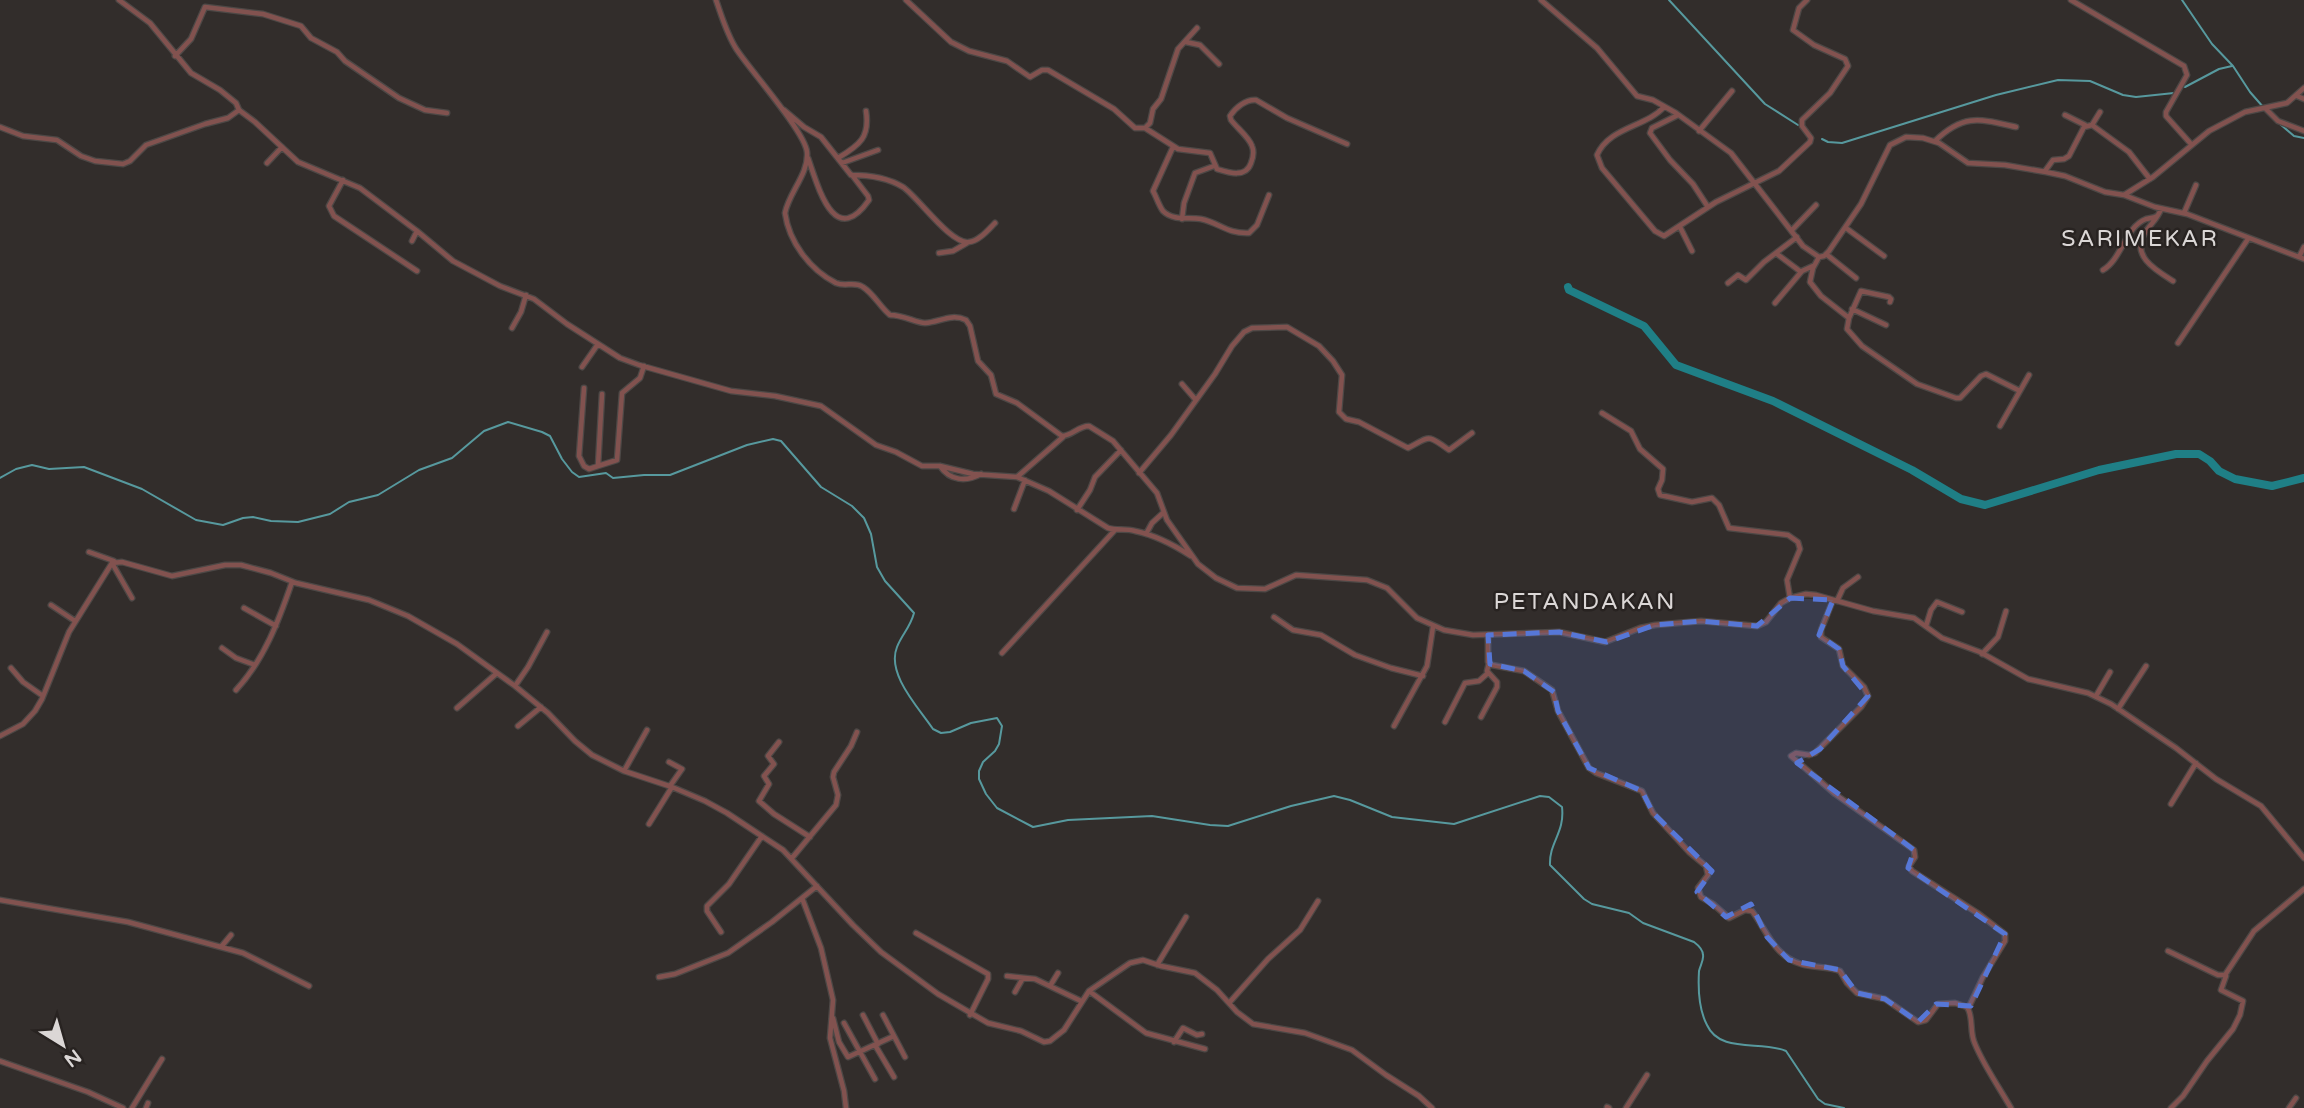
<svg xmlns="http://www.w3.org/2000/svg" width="2304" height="1108" font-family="'Varela Round',sans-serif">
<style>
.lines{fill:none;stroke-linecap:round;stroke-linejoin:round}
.stream{stroke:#57999e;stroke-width:2}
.river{stroke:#1f7f86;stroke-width:8}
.minor-casing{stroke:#4d4846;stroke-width:7}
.minor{stroke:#82524f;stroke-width:4.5}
.marked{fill:#5677d7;fill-opacity:0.2;stroke:#5677d7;stroke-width:5;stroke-dasharray:14 9;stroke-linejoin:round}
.labels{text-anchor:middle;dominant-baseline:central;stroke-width:5;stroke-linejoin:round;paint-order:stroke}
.quarter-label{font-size:23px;letter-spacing:2px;fill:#dbd7d6;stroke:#282321}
</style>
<rect width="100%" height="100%" fill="#322d2b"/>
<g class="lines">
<path class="stream" d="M1669,0L1765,104L1798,125
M2182,0L2212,44L2233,66L2250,92L2264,108
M2185,87L2219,69L2232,66
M2280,124L2294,136L2304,138
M1822,139L1828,142L1842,143L1996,95L2058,80L2090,81L2123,95L2136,97L2174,93
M0,478L16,469L32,465L49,469L84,467L142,489L196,520L223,525L243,518L253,517L271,521L298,522L330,514L349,502L378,495L419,470L452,458L484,431L508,422L542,432L550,436L562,459L572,472L579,477L606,473L613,478L644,475H670L747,445L773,439L781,441L821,487L852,506L864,518L871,534L877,567L885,581L914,613C910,628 902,634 897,647C886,674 919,708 933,729L941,733L950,732L971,723L997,718L1002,726L999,744L995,751L983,762L979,771V779L986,794L997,808L1033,827L1068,820L1152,816L1210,825L1228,826L1291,806L1334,796L1350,800L1392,817L1454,824L1540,796L1549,797L1562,807C1565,833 1549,842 1550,865L1584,899L1592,904L1629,913L1643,923L1694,942C1698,945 1703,950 1703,955C1704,960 1700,966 1699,971C1698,988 1699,1010 1707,1025C1720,1054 1761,1040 1786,1051L1818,1099L1825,1104L1844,1108"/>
<path class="river" d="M1568,287L1569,290L1644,326L1676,365L1773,401L1912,470L1961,499L1985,505L2099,470L2176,454H2199L2210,461L2219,471L2235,479L2272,486L2304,478"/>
<g class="minor-casing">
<path id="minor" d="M119,0L150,23L191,73L220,90L236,103L239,110
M716,0C722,17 727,35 737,50C751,71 805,132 807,152C809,174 789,192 785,213C789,242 810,270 836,283C845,287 855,281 863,287C874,294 880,307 890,315C904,315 916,323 925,323C940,322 951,313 966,320L970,326L978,361L991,375L996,394L1017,403L1062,436C1072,436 1078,426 1089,426L1113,441L1157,493L1167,520L1198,564L1216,578L1237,588L1265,589L1296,575L1367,580L1387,588L1417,618L1444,630L1473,635L1559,632L1605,642L1640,628L1655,625L1701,621L1757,626L1766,622L1781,603L1790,598L1806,594L1816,595L1873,611L1914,618L1942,638L1980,652L2028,679L2088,693L2111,704L2176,748L2216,779L2261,806L2304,858
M906,0L951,42L969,51L1007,61L1030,77L1042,70H1048L1114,109L1135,128H1145L1178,149L1210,153L1217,169C1230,173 1246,178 1251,163C1253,158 1254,151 1252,146C1249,137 1237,128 1231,120L1230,116C1235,108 1246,99 1256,100L1287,118L1347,144
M1541,0L1597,48L1637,96L1653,100L1676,113L1731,153L1803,246L1819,257L1824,256L1829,251L1861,204L1890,145L1906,137L1923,138L1939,143L1968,163L2005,165L2046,172L2065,176L2105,192L2124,195L2153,177L2209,131L2245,112L2287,103L2304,88
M2071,0L2184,66L2187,75L2166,112V116L2191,144
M1186,42L1200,45L1219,64
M175,56L191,39L205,7L263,14L301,26L311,38L337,52L345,61L399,98L425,110L447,113
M2297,96L2304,99
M1664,107C1646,127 1609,127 1597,155L1602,168L1655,231L1664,236L1716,202L1779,171L1810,142L1811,138L1802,126V120L1830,93L1848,66L1845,59L1814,45L1793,30L1799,8L1807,0
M2266,109L2278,121L2304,131
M784,110L804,127L821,137L851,175C869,175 888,178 903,187C918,197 951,245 969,242C979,241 988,230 995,223
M1678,115L1652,128L1650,133L1670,160L1693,184L1708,207
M2065,115L2085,125
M2092,125L2129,152L2150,179
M0,127L23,136L57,140L81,156L95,161L123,164L130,161L146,145L205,124L228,118L239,110L255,122L298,162L360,188L417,231L453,261L500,286L534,299L567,324L620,358L639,365L731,391L775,396L821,406L876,445L896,452L922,466H940L973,474L1017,477L1049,491L1108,528C1117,531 1126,528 1135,531C1155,535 1174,545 1191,556
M1145,128L1150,123L1153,109L1161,99L1178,49L1197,28
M1699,131L1732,91
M1935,141C1964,113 1980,119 2016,127
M1173,147L1153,191C1156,196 1159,206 1163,211C1173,221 1188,217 1201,219C1220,223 1227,234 1249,233L1257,225L1269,195
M808,158C818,186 834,250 869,200L868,196L852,175
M838,158C860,145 870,137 866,111
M267,163L282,147
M842,163L878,150
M2045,171L2053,160L2064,159L2069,156L2084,127L2092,125L2100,112
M343,180L329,206L334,216L417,271
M2124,195L2155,207L2187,214L2304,259
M2161,209C2157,220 2150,224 2145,233C2130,256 2157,271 2173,281
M2184,213L2196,185
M1182,219L1184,203L1195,173L1214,166
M1680,227L1692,251
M1846,228L1884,256
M1792,230L1816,205
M412,241L417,231
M939,253L953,251L967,243
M1777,254L1801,272
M1826,254L1856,278
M1819,257L1813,268L1810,282L1821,296L1849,318
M2299,257L2304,247
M2103,270C2122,259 2125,227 2146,219C2150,218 2154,218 2157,216
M1728,283L1738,275L1746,280L1764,262L1797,237
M1890,302L1891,299L1889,297L1861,291L1849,318L1847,329L1862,346L1917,384L1956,398H1960L1981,376L1986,374L2020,391
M1775,303L1802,271L1813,266
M1852,309L1886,325
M512,328L521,312L526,295
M2178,343L2248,239
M582,367L598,344
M1182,384L1195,399
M584,388L579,456L584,466L589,469L598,466
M602,394L598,466L617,460L622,393L640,378L644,366
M1602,413L1631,431L1640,449L1663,469L1662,480L1658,489L1660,495L1692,502L1712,498L1719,505L1729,528L1788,535L1798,542L1800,549L1787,580L1790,598
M2000,426L2029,375
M940,466C950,481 966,482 981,474
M1139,473L1171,435L1215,374L1232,346L1244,332L1252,328L1287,327L1319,346L1333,361L1342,375L1339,412L1346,419L1359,422L1408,448C1430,437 1426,433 1449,450L1472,433
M1017,477L1063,437
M1014,509L1025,480
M1077,510L1090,490L1095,477L1121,450
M1146,534L1152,523L1164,512
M89,552L114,561
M112,563L132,598
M1833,600L1821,630V637L1839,649L1843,666L1864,687L1868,696L1861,707L1815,753L1809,755L1796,753L1791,756L1835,794L1914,850L1915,857L1909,866L1912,871L1979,914L2005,934V941L1983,977L1968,1009
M1837,601L1843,588L1858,577
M51,605L75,621
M244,608L276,626
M1274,617L1293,630L1321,635L1355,655L1391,668L1423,676
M1926,626L1931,610L1937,602L1962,612
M1488,635V662L1492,665L1524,671L1552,690L1558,711L1589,768L1596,773L1642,791L1653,813L1689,852L1706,866L1708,875L1698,888L1701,897L1713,904L1729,918L1745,910L1752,911C1767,931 1774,956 1801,964C1813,968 1827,966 1840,971L1847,983L1857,993L1885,999L1918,1022L1926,1020L1938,1004L1955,1003L1967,1007C1974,1017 1969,1032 1975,1044C1984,1066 1999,1087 2011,1108
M222,648L236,658L255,665
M1002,653L1115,530
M1982,654L1998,637L2006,611
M11,668L23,682L43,696
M515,686L528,667L547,632
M236,690C264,660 279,620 292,582
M2096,696L2110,672
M457,708L497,673
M2118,709L2146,666
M1481,717L1497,687V682L1487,671L1489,663
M1445,722L1465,683L1479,681L1488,673
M518,726L541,707
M1394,726L1427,666L1433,627
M0,736L23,724L35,711L42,699L69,632L112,563L122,562L172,576L225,565H241L271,573L296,583L369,600L408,616L457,644L515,686L548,713L575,741L592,755L624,771L672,787L705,801L727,813L783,850L853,925L881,952L938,994L988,1023L1021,1031L1044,1042L1050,1041L1064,1030L1089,991L1130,963L1143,960L1161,966L1195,973L1217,990L1237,1012L1253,1024L1305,1033L1352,1050L1386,1075L1419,1096L1432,1108
M779,742L768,756L774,764L764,776L769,784L759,801L774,814L810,837
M669,762L682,769L670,786
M624,771L647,730
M2171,804L2196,763
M649,824L672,787
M792,858L836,805L838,795L833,777L834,772L851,746L857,732
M802,898L821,948L833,1000L830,1038L844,1091L846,1108
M0,900L128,922L243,953L309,986
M721,932L707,911V906L729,884L762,836
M916,933L988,974V979L970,1015
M221,947L231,935
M2168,951L2218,975H2225L2254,931L2304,889
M1157,965L1186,917
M1007,976L1035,979L1081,1001
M659,977L675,974L728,953L772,922L817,886
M1050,986L1058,973
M1089,991L1146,1033L1205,1049
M1015,992L1023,978
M1229,1003L1268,959L1300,930L1318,901
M863,1015L878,1044
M883,1015L905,1057
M833,1018L839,1042L848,1057L894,1036
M844,1023L875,1079
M1174,1042L1183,1028L1197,1035L1202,1034
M875,1045L894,1077
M0,1061L88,1092L123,1108
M1607,1107L1609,1108
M132,1108L162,1059
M146,1108L148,1103
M1626,1108L1647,1075
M2171,1108L2183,1096L2207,1061L2233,1029L2240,1015L2243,1001L2221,990L2226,976
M2289,1108L2296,1098"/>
</g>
<use href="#minor" class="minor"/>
</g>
<path class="marked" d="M1790,598L1833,600L1819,635L1839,649L1843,666L1868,696L1820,749L1797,763L1914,850L1908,868L2005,934L1971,1006L1936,1004L1918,1022L1885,999L1857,993L1840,970L1789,960L1767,937L1751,904L1726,917L1697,892L1712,871L1653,813L1642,791L1589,768L1558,711L1554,692L1524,671L1490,664L1488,635L1559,632L1607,642L1655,625L1701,621L1757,626Z"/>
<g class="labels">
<g class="quarter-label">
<text x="2140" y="239">SARIMEKAR</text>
<text x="1585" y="602">PETANDAKAN</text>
</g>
</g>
<g transform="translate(63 1045) rotate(143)" stroke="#282321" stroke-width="5" paint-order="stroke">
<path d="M0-5L12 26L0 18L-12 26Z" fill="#dbd7d6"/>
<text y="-10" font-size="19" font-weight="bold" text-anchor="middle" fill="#dbd7d6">N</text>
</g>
</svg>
